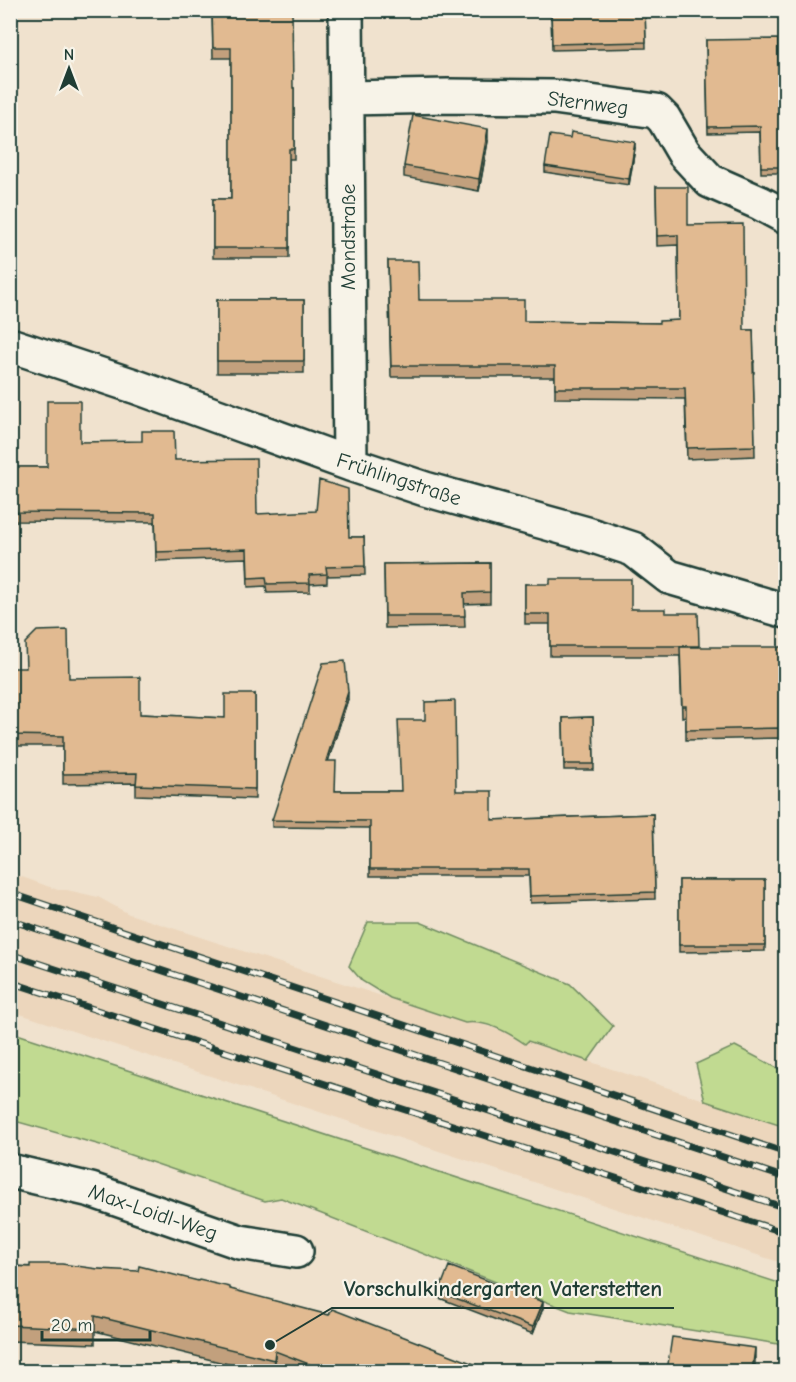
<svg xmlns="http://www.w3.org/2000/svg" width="796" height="1382" font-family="'Comic Neue',sans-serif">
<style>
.built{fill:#ecd6bc}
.green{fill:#c1da91;stroke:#708c62;stroke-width:1.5}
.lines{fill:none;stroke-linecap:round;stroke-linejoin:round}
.street-casing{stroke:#1f3d34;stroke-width:38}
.street{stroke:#f7f3e8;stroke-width:33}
.rail-casing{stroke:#1f3d34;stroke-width:7}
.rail{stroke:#f7f3e8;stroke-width:4.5;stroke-dasharray:14;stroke-linecap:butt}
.wall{fill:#c2a07d;stroke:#1f3d34;stroke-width:1.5}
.shaded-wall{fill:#9e8266;stroke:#1f3d34;stroke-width:1.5}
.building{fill:#e1ba91;stroke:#1f3d34;stroke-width:1.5}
.labels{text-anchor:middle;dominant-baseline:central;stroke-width:4.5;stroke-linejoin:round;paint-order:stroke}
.street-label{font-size:21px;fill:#1f3d34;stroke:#f7f3e8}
.leader{fill:none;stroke:#1f3d34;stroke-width:2}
.callout-dot{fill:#1f3d34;stroke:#f7f3e8;stroke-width:2}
.callout-label{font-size:22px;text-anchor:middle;font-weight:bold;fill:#1f3d34;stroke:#f7f3e8;stroke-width:4.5;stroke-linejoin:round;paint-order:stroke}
</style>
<rect width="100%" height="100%" fill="#f0e2ce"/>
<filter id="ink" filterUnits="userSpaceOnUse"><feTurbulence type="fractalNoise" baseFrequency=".0167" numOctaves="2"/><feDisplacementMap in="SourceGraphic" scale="12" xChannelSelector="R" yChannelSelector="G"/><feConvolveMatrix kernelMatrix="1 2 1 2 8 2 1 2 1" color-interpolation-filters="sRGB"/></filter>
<g filter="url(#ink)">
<path class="built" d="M11,873L58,890H67L98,897L129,914L465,1023L475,1022L509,1033L524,1044L528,1041L785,1127V1264L11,1011Z"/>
<path class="green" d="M368,922H420L570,984L613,1026L588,1061L528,1041L525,1044C508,1032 486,1020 465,1023L390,998L362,981L349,966Z
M11,1032L785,1285V1345L570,1311L281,1198L265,1201L104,1146L11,1120Z
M735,1046L785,1072V1127L705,1101L696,1064Z"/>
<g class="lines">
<g class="street-casing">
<path id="street" d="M346,10L350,464
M347,98L448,96L554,97L656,111L664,119L684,153L710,181L760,203L786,217
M10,345L134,386L350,464L425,489L587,534L633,549L669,577L786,611
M10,1171L91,1190L240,1242L296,1251"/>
</g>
<use href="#street" class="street"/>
<g class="rail-casing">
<path id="rail" d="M10,893L786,1153
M10,920L786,1178
M10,954L786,1208
M10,982L786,1233"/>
</g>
<use href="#rail" class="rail"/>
</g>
<path class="wall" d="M212,10L293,88H294V159H289V258H213V199H231V58H213Z
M551,10H645L646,48L552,50Z
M706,40L779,97H786V173H761L760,132L708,133Z
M488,141L479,191L404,177V166Z
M635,148L629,185L545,172V166Z
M656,187L688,225L744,330H753L754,373H753L755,456L687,459L685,399L555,398V377H391L388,261L419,300L524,321L659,323L679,320L678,245L657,246Z
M217,300H304V373H217Z
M80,442L175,460L257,514L349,537H364L365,575L327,576V583L310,584V592L267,593L266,586L248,587L247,558L156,561L155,522L10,521V467H47Z
M490,563V603L464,604L465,627L385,628L384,564Z
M525,584L631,609L665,613L699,647L782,684H786V769H780V738L686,740V716L682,717L680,656H550V624H525Z
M10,668L69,678L140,714L225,718L255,694V799L136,795V783L63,784V746H10Z
M348,699L328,761L335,791H456L492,820L653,814L655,899L530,903L529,876H370V828L272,827V820Z
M593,717L594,770H564L563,718Z
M679,880H765V951L679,952Z
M10,1266L98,1269L198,1281L230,1289L492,1371H287L275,1367L274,1371H256L95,1331V1344L10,1341Z
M439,1292L543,1308L533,1334L439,1298Z"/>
<path class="shaded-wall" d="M488,129V141L479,191V179Z
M635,142V148L629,185V179Z
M348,692V699L326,768V761Z
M543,1302V1308L533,1334V1327Z
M755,1348V1368L754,1371H752Z
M275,1351V1367L274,1371V1360Z"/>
<path class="building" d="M212,10H292L293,88H294V149H289V248H213V199H231V48H213Z
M551,10H645L646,42L552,44Z
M778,39L779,97H786V167H761L760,126L708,127L706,40Z
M413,115L488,129L479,179L404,166Z
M571,132L635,142L629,179L545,166L550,135L570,138Z
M656,187H688V225L743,224L744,330H753L754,362H753L755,446L687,448L685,388H555V366H391L388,261H418L419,300H524V321L659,323V321L679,320L678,235L657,236Z
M217,300H304V361H217Z
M47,401H80V442L142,441V431H174L175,460L256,459L257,514L316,511L319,480L348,489L349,537H364L365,566L326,567L327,574L309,575L310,583L267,584L266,577L248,578L247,549L156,552L155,513L10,512V467H47Z
M490,563V592L464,593L465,616H385L384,564Z
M550,579H631V609H665V613H698L699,646H550V614H525V584H550Z
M68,630L69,678L140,677V714L225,718V694H255V789L136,785L137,773L63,774V736L10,735V668H26L25,643L37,631Z
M680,647H782V684H786V758H780V728L686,730V706H682Z
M345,661L348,692L326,761H336L335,791H401L398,720H425V702L455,701L456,791H492V820L653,814L655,892L530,896L529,869H370V821L272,820L323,663Z
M593,717L594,764H564L563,718Z
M679,880H765V945H679Z
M30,1264H62L98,1269L138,1271L139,1266L198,1281L199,1280L230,1287V1289L329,1315L332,1309L492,1371H327L275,1351L274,1360L95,1316V1329L10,1325V1266L30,1267Z
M449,1266L543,1302L533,1327L439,1292Z
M672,1337L755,1348L752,1371H667Z"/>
</g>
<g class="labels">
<g class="street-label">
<text transform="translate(588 103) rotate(7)">Sternweg</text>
<text transform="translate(348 237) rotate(-90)">Mondstraße</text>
<text transform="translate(399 479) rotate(18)">Frühlingstraße</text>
<text transform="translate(153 1212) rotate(19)">Max-Loidl-Weg</text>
</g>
</g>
<path class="leader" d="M270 1345L332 1308H674"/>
<circle class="callout-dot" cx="270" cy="1345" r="6"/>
<g class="callout-label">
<text x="503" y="1296">Vorschulkindergarten Vaterstetten</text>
</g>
<rect width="796" height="1382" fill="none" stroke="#f7f3e8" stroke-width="36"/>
<rect x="18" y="18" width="760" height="1346" fill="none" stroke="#1f3d34" stroke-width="2" filter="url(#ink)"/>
<g transform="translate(69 69)" stroke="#f7f3e8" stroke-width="4.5" paint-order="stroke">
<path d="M0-4.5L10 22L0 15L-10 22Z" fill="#1f3d34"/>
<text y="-9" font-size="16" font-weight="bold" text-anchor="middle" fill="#1f3d34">N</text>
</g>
<path d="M42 1331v9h108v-9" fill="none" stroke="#1f3d34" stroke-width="3"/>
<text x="51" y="1331" font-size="18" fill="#1f3d34" stroke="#f7f3e8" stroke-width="4.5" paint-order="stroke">20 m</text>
</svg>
